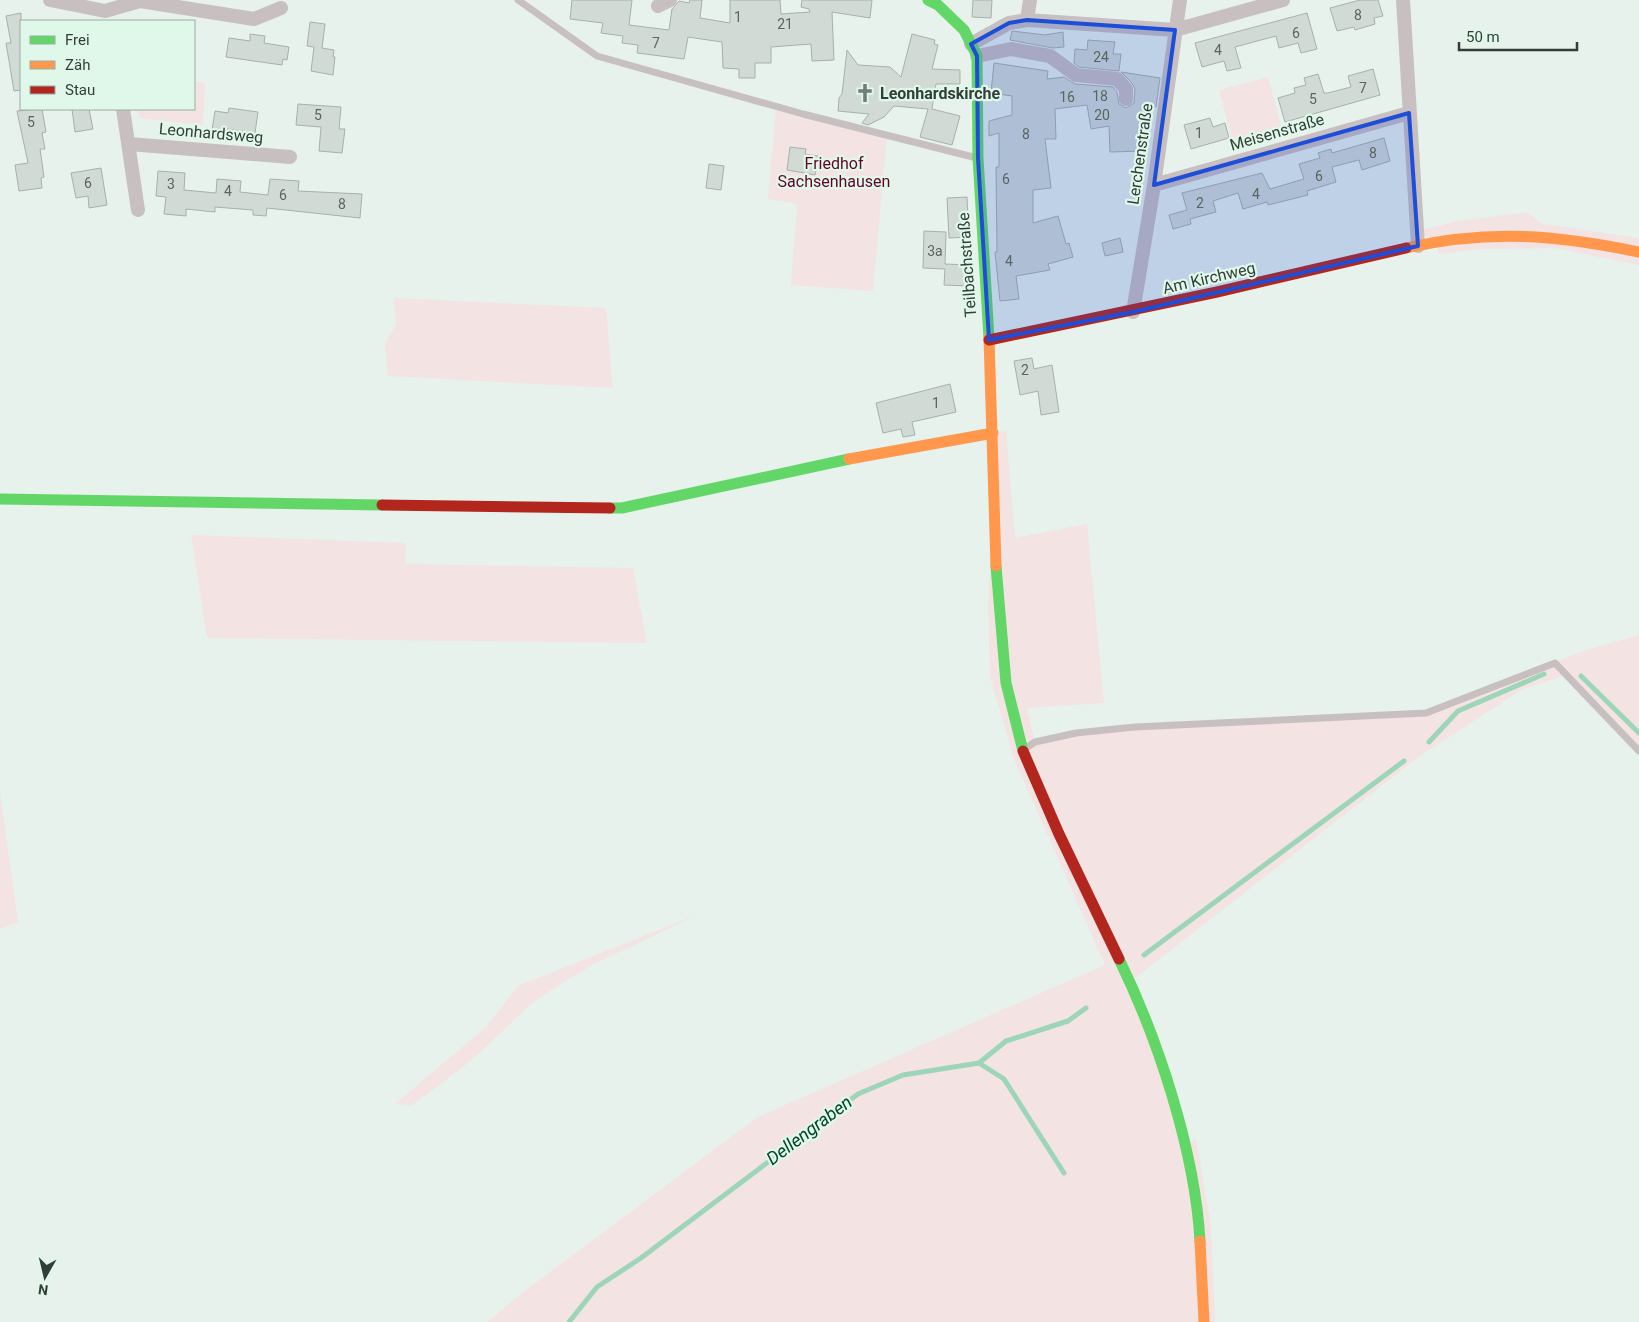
<svg xmlns="http://www.w3.org/2000/svg" width="1639" height="1322" font-family="Roboto,sans-serif">
<style>
.green{fill:#f4e3e3}
.lines{fill:none;stroke-linecap:round;stroke-linejoin:round}
.stream{stroke:#9dd5b9;stroke-width:5}
.building{fill:#d1dad5;stroke:#a7b1ab}
.lane{stroke:#c8bfc0;stroke-width:7}
.street{stroke:#c8bfc0;stroke-width:14}
.fast{stroke:#63d668;stroke-width:11}
.slow{stroke:#ff974d;stroke-width:11}
.jam{stroke:#b3261e;stroke-width:11}
.marked{fill:#1d4ed8;fill-opacity:0.2;stroke:#1d4ed8;stroke-width:4;stroke-linejoin:round}
.labels{text-anchor:middle;dominant-baseline:central;stroke-width:4.5;stroke-linejoin:round;paint-order:stroke}
.number-label{font-size:14px;fill:#5b6560}
.poi-label{font-size:16px;font-weight:bold;fill:#343e39;stroke:#e0f8ea;text-anchor:start}
.street-label{font-size:16px;fill:#343e39;stroke:#e0f8ea}
.park-label{font-size:16px;fill:#610327;stroke:#e0f8ea}
.water-label{font-size:18px;font-style:italic;fill:#04442c;stroke:#e0f8ea}
</style>
<rect width="100%" height="100%" fill="#e6f2eb"/>
<path class="green" d="M1268,77L1283,133L1234,146L1219,90Z
M194,81L205,83L203,125L139,118L137,109H194Z
M776,106L887,135L873,291L791,285L797,204L768,199Z
M1527,212L1543,224L1639,238V265L1555,248L1481,249L1439,254L1436,243L1417,231L1458,221Z
M394,298L606,308L613,388L388,376L385,344L396,324Z
M1006,431L1015,538L1087,524L1104,703L1027,708L1035,742L1076,733L1426,713L1586,650L1639,635V751L1566,675L1523,689L1421,755L1130,982L1185,1146L1196,1138L1211,1226L1215,1322H487L531,1286L758,1117L1105,965L1014,759L990,677L988,603L993,517V433Z
M191,535L406,543L405,564L633,568L647,643L207,638Z
M0,792L18,922L0,929Z
M699,914L594,964L564,982L532,1003L473,1059L430,1092L412,1105L395,1104L486,1027L518,986Z"/>
<g class="lines">
<path class="stream" d="M1581,676L1639,733
M1429,742L1458,711L1544,674
M1144,955L1404,761
M979,1063L1004,1079L1064,1173
M569,1322L597,1287L641,1258L858,1094L903,1075L979,1063L1006,1041L1068,1021L1086,1008"/>
</g>
<path class="building" d="M572,0H632L629,25L669,30L672,9L679,1L689,3L690,0H702L700,18L730,23V0H780L781,14L810,12L809,9L801,7L802,0H872L870,18L832,12L834,60L812,61L811,44L771,47V63H755V78H739V69L723,68L722,42L688,37L684,59L637,53L638,45L622,43L623,36L601,33L603,23L570,19Z
M973,0H992L991,18L972,17Z
M1360,0H1378L1383,16L1374,18L1375,24L1355,30L1354,27L1337,31L1330,8Z
M21,13V90L14,91L6,43H11L6,16Z
M1307,13L1317,49L1301,53L1298,43L1279,48L1276,36L1235,47L1241,68L1227,71L1224,61L1202,67L1195,43Z
M310,22L325,24L322,48L334,50L333,57H335L333,75L311,71L314,47L307,46Z
M1012,31L1045,35L1063,32L1064,47L1053,48L1010,40Z
M250,34L265,36L264,43L289,47L287,60L283,59L282,65L226,57L229,38L250,41Z
M912,34L935,40L934,44L938,45L932,69L960,70V84H936L934,96L932,109L960,116L952,145L920,137L928,109L894,106L884,117L868,125L862,123L869,114L838,111L839,98L842,94L847,50L858,65L890,67L901,77Z
M1088,40L1115,42L1113,54H1121L1119,71L1079,67L1074,63L1075,49L1087,50Z
M994,63L1048,71L1047,79L1064,77L1075,84L1113,87L1117,92L1119,104L1126,108L1134,103L1135,89L1132,83L1121,72L1160,78L1156,107L1149,106L1143,151L1110,152L1109,126L1091,129L1087,105L1055,109L1056,139H1045L1051,188L1033,190V223L1058,216L1066,244L1069,243L1073,257L1048,264L1050,270L1016,276L1019,299L1000,301L995,252H997L996,167H999V133L989,136V121L1012,115V96L991,93Z
M1373,69L1380,95L1285,122L1278,98L1295,93L1294,88L1306,85L1304,78L1318,74L1324,93H1328L1351,87L1348,76Z
M298,104L341,107L339,129H345L342,153L319,151L321,127L296,125Z
M229,108L258,112L255,133L226,129V132L212,130L215,111L228,113Z
M42,109L46,132L42,133L45,149H40L44,177L41,178L42,188L19,191L15,165L28,163L17,111Z
M72,109H89L93,129L75,132Z
M1210,118L1213,127L1225,123L1229,138L1191,149L1184,125Z
M1384,138L1390,161L1362,170L1359,160L1332,167L1336,182L1307,191L1308,195L1268,205L1267,202L1243,209L1238,193L1213,201L1216,212L1190,219L1191,224L1173,229L1169,215L1187,210L1182,193L1262,173L1270,189L1304,179L1299,164L1320,158L1318,153L1331,149L1332,153Z
M790,147L806,149L805,154L818,156L815,175L787,170Z
M709,164L724,166L721,190L706,188Z
M101,168L107,205L89,208L88,196L76,198L71,173Z
M158,171L185,173L184,190L216,193L217,179L241,181L240,192L268,195L270,179L299,181L298,191L362,194L360,218L267,208L266,216L253,215V210L215,207V212L186,209V216L164,214L166,197L156,196Z
M967,197L969,237L949,238L947,198Z
M924,231L946,232L945,264L969,265V286L944,285L945,269L923,268Z
M1120,238L1123,252L1105,256L1102,243Z
M1032,358L1034,369L1052,365L1059,412L1041,415L1038,391L1020,395L1014,361Z
M950,384L956,412L912,422L915,435L903,437L901,429L883,433L876,403Z"/>
<g class="lines">
<path class="lane" d="M518,0L597,56L803,114L977,158
M1023,750L1035,742L1076,733L1135,727L1426,713L1555,663L1639,751"/>
<path class="street" d="M50,0L105,11L140,1L254,19L281,8
M1403,0L1418,246
M658,6L670,0
M1027,20L1175,30L1283,0
M971,44L1009,23L1027,20L1030,0
M977,56L1011,49L1050,56L1076,75L1117,79L1126,89V99
M123,109L138,210
M129,144L290,157
M1154,185L1409,113
M1133,312L1154,185L1180,0"/>
<path class="fast" d="M928,0L938,5L964,30L977,56L978,158L989,338
M0,499L382,505
M610,508H622L849,459
M996,566L1006,683L1023,751
M1119,959C1158,1039 1195,1151 1200,1241"/>
<path class="slow" d="M1406,248C1490,229 1556,235 1639,252
M989,338L996,566
M849,459L993,433
M1200,1241L1204,1322"/>
<path class="jam" d="M989,340L1217,292L1406,248
M382,505L610,508
M1023,751L1059,834L1119,959"/>
</g>
<path class="marked" d="M1027,20L1175,30L1154,185L1409,113L1418,246L1133,312L989,340L978,158L977,56L971,44L1009,23Z"/>
<defs>
<g id="church-bare" transform="scale(1.5)"><path d="M-1.2-6h2.4v3.5h3.3v2.4h-3.3V6h-2.4V-.1h-3.3v-2.4h3.3Z" fill="#727d77" stroke="#e0f8ea" stroke-width="2.5" paint-order="stroke"/></g>
</defs>
<g fill-rule="evenodd">
<use href="#church-bare" x="865" y="93"/>
</g>
<g class="labels">
<g class="number-label">
<text x="1358" y="15">8</text>
<text x="738" y="17">1</text>
<text x="785" y="24">21</text>
<text x="1296" y="33">6</text>
<text x="656" y="43">7</text>
<text x="1218" y="50">4</text>
<text x="1101" y="57">24</text>
<text x="1363" y="88">7</text>
<text x="1100" y="96">18</text>
<text x="1067" y="97">16</text>
<text x="1313" y="99">5</text>
<text x="318" y="115">5</text>
<text x="1102" y="115">20</text>
<text x="31" y="122">5</text>
<text x="1199" y="133">1</text>
<text x="1026" y="134">8</text>
<text x="1373" y="153">8</text>
<text x="1319" y="176">6</text>
<text x="1006" y="179">6</text>
<text x="88" y="183">6</text>
<text x="171" y="184">3</text>
<text x="228" y="191">4</text>
<text x="1256" y="194">4</text>
<text x="283" y="195">6</text>
<text x="1200" y="203">2</text>
<text x="342" y="204">8</text>
<text x="935" y="251">3a</text>
<text x="1009" y="261">4</text>
<text x="1025" y="370">2</text>
<text x="936" y="403">1</text>
</g>
<g class="poi-label">
<text x="880" y="93">Leonhardskirche</text>
</g>
<g class="street-label">
<text transform="translate(1277 132) rotate(-16)">Meisenstraße</text>
<text transform="translate(211 133) rotate(5)">Leonhardsweg</text>
<text transform="translate(1140 154) rotate(-82)">Lerchenstraße</text>
<text transform="translate(967 265) rotate(-94)">Teilbachstraße</text>
<text transform="translate(1209 278) rotate(-13)">Am Kirchweg</text>
</g>
<g class="park-label">
<text x="834" y="163">Friedhof<tspan x="834" dy="18">Sachsenhausen</tspan></text>
</g>
<g class="water-label">
<text transform="translate(809 1130) rotate(-37)">Dellengraben</text>
</g>
</g>
<rect x="20" y="20" width="175" height="90" fill="#e0f8ea" stroke="#9baea3"/>
<rect x="30" y="36" width="25" height="8" fill="#63d668" stroke="#9baea3"/>
<text x="65" y="45" font-size="15" fill="#343e39">Frei</text>
<rect x="30" y="61" width="25" height="8" fill="#ff974d" stroke="#9baea3"/>
<text x="65" y="70" font-size="15" fill="#343e39">Zäh</text>
<rect x="30" y="86" width="25" height="8" fill="#b3261e" stroke="#9baea3"/>
<text x="65" y="95" font-size="15" fill="#343e39">Stau</text>
<g transform="translate(45 1277) rotate(188)" stroke="#e0f8ea" stroke-width="4" paint-order="stroke">
<path d="M0-4L9 19L0 12L-9 19Z" fill="#343e39"/>
<text y="-8" font-size="14" font-weight="bold" text-anchor="middle" fill="#343e39">N</text>
</g>
<path d="M1459 42v8h118v-8" fill="none" stroke="#343e39" stroke-width="2.5"/>
<text x="1466" y="42" font-size="15" fill="#343e39" stroke="#e0f8ea" stroke-width="4" paint-order="stroke">50 m</text>
</svg>
